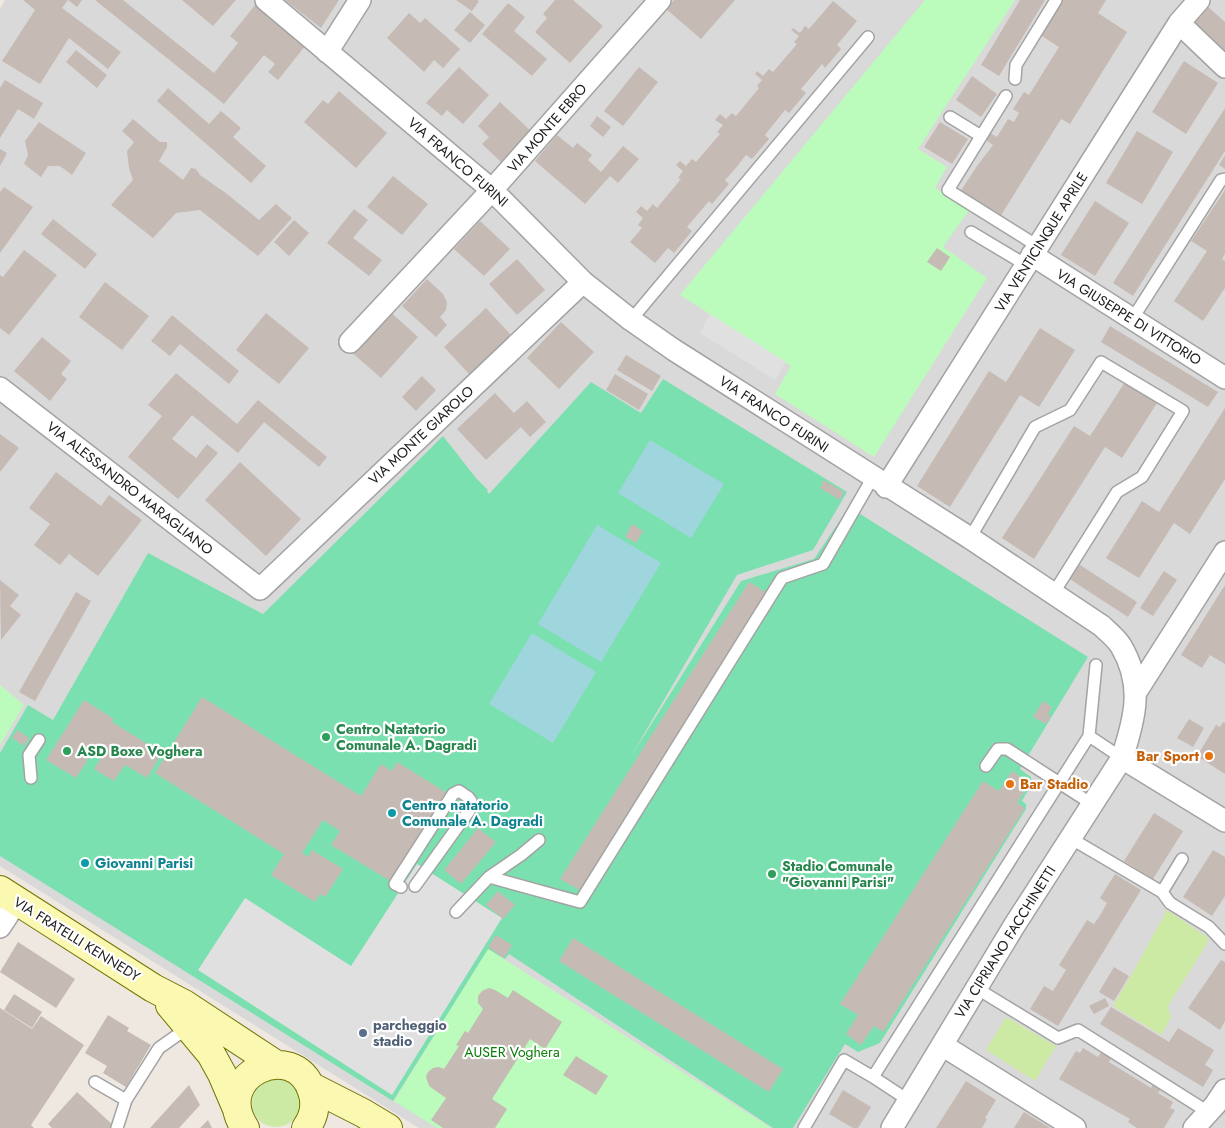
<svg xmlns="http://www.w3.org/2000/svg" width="1225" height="1128" font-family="Jost,sans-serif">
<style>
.residential{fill:#dad9d9}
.grass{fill:#cdeaa4}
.park{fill:#bbfbbb}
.pitch{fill:#7be0b0}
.parking{fill:#e0e0e0}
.water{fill:#9fd5dd}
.building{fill:#c5bab4}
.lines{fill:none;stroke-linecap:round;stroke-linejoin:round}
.service-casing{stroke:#a3a3a3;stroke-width:14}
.minor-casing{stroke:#a3a3a3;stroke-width:24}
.secondary-casing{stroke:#727401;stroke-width:30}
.service{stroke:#fff;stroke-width:11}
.minor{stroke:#fff;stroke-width:21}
.secondary{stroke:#fbf8b1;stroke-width:28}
.leisure-dot{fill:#2e9e5b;stroke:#fff;stroke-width:2}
.food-dot{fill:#e8710a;stroke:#fff;stroke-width:2}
.culture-dot{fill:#0f9aa8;stroke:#fff;stroke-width:2}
.service-dot{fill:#5c6f8a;stroke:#fff;stroke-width:2}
.labels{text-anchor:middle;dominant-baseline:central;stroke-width:4.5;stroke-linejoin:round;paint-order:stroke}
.street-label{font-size:14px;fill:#1c1c1c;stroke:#fff}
.leisure-label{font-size:14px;font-weight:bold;fill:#27864d;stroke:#fff;text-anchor:start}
.food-label{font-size:14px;font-weight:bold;fill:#c56008;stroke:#fff;text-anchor:end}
.culture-label{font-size:14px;font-weight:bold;fill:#0d838f;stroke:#fff;text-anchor:start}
.service-label{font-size:14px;font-weight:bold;fill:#4e5e75;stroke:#fff;text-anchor:start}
.park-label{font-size:14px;fill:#087c08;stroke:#fff}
</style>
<rect width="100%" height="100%" fill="#eee8e1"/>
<path class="residential" d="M5,0H1225V1128H419L0,866V9Z"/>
<path class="grass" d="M1167,910L1208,938V942L1168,1006L1171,1018L1161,1035L1113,1006L1131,976Z
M1006,1017L1056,1046L1035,1081L986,1050Z
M252 1103a24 24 0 1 1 48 0a24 24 0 1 1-48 0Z"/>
<path class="park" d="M925,0H1015L918,149L947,167L935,188L970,209L943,247L987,278L874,457L775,394L791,366L680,295Z
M0,685L24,705L0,745Z
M488,949L771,1128H437L394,1101Z"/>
<path class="pitch" d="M663,379L847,492L813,550L737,575L630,758L741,581L814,559L849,507L1088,657L1020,769L1031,777V785L1022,801L1026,804V809L880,1043L858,1052L845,1044L793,1128H773L509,954L505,959L488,949L393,1101L0,856V753L28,705L53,720L148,553L263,614L443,436L476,478L488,490L487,491L489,494L591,382L641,413Z"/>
<path class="parking" d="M710,314L786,362L775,380L700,333Z
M417,864L502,918L392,1095L198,970L245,898L351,966Z"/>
<path class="water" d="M650,440L724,484L691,538L618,493Z
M597,525L661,563L601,662L538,624Z
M532,633L596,672L553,743L489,704Z"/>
<path class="building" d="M23,0H68L62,8L121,52L108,69L69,38L40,84L2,61L35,10Z
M68,0H82L77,7Z
M95,0H123L214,73L238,43L230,36L256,4L306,45L278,80L268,72L275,64L264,55L224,104Z
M182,0H236L213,26Z
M285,0H339L321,28Z
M456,0H477L479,1L472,11Z
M555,0H573L603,26L570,63L535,32L547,18L543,14Z
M674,0H735L701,39L666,9Z
M1020,0H1045L999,76L981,65Z
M1060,0H1106L1098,13L1127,32L1070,124L1061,119L1000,217L960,192L977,166L993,145L986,140L990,133L997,137L1008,119L1014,122L1019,113L1013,109L1024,92L1029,95L1059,47L1039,34Z
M833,1L857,21L837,45L841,49L825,68L822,64L801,89L806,93L789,113L785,110L765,135L769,139L752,159L746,155L735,169L725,180L729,184L712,204L709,201L687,227L692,231L674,253L668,248L655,263L630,242L642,228L638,225L643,218L636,212L641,206L647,211L653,204L657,208L681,179L678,178L683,171L676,165L680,161L686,166L692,159L696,162L720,134L717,132L723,125L715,120L720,114L726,119L732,113L736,116L759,88L757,86L762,80L755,74L757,71L763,76L769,69L773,72L797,44L794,42L799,36L791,30L793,28L800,33L805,26L809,29Z
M508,3L525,17L514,31L547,59L532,76L482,34Z
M1207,6L1225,22V52L1192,23Z
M470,12L485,25L470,43L454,30Z
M409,13L420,23L425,18L460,49L443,68L434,60L424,72L387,38Z
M76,50L107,75L97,88L66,62Z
M1184,61L1218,83L1186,134L1152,112Z
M459,67L489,95L463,124L447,110L442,116L426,103Z
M639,67L658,82L623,126L604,111Z
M972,76L997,94L981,117L956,100Z
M5,80L43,103L34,119L18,109L0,138V88Z
M168,88L209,124L221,111L241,128L233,137L266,166L251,183L157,101Z
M339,91L387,133L356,168L304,122L323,100L328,104Z
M500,102L533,133L503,164L482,144L489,137L478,126Z
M1225,108V151L1133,296L1113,283Z
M597,116L611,127L603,137L590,126Z
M133,119L160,142H167V147L159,161L183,180L191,168L196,169L200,175L227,194L259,220L276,204L292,218L258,256L200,210L176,213L153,238L111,205L133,180L129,168L127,151L134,142L122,131Z
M39,122L86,153L72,175L60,166H48L41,177L24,164L28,155L25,141Z
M940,122L968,139L952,164L924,147Z
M1137,131L1173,152L1142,204L1106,183Z
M557,135L573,148L577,143L592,155L588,160L601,172L623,146L639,159L618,183L610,176L585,204L535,161Z
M0,149L7,153L0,166Z
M1225,155V169L1219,165Z
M393,176L428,204L402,235L367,207Z
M4,187L33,207L0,253V192Z
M1225,190V254L1222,259L1225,261V288L1203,321L1174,301L1207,251L1191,241Z
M1095,201L1129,223L1095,276L1061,255Z
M354,209L368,220L353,238L382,260L369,276L327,243Z
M53,219L97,254L85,269L41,234Z
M294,220L309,233L289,256L274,242Z
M480,221L510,249L484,276L454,249Z
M937,248L950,257L941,271L927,262Z
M24,250L57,275L9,335L0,328V275L3,277Z
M517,259L545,290L517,315L489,284Z
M427,279L443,294L447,302L446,310L440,317L447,325L436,337L402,306Z
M105,282L149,316L122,350L79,317Z
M486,308L511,335L469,374L444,347Z
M387,309L418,337L381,378L349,350Z
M266,313L309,348L279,384L236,350Z
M172,315L239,371L229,384L180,344L170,356L151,341Z
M561,322L594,352L559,389L527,358Z
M1110,326L1218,392L1208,407L1101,342Z
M1040,328L1075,350L1039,407L1020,395L950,507L917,486L989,371L1006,382Z
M42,337L71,361L61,374L67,379L50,401L14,371Z
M626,355L661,376L652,391L617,370Z
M176,373L237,424L258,400L327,457L319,467L264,422L238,453L192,415L172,439L196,458L207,444L218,453L178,499L128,457L162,416L148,405Z
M615,374L648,394L639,410L606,390Z
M422,376L436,390L416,411L402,397Z
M1125,382L1157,403L1122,458L1105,447L1034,559L1002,538L1074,426L1090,436Z
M495,393L514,413L527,401L546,422L530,437L521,427L486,460L457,429Z
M1225,408V479L1190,534L1174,523L1139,578L1106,558L1142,501L1159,512Z
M0,434L19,448L0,472Z
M240,462L301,519L266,556L205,500Z
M56,472L101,506L109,495L142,520L98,576L69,554L60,565L34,545L50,524L29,508Z
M824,480L844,492L840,500L820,488Z
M632,524L643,531L636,543L625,537Z
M1077,563L1137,602L1128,617L1068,578Z
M1164,571L1177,580L1153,616L1140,608Z
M0,580L19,595L10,606L21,615L1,640Z
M749,582L769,594L581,891L560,879Z
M1225,585V664L1210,655L1202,668L1181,655Z
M76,592L91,601L35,701L19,692Z
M202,697L361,796L381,764L392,771L397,762L447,793L392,882L331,845L340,831L323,820L302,853L308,857L312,850L343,869L325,897L320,894L315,902L271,875L284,854L155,773Z
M84,700L114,719L112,722L162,753L147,778L125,765L114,781L94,769L105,752L96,747L76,778L46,760Z
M1043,701L1052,707L1048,714L1051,716L1046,724L1033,717Z
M1189,719L1204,728L1193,747L1177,738Z
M1223,722L1225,723V774L1197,756L1216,725L1220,727Z
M17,730L29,738L24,746L12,738Z
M1012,771L1030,783L1017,803L1025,808L883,1032L874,1026L861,1045L846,1034L858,1015L840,1004L983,781L999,791Z
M1154,813L1183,831L1153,879L1124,861Z
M478,828L496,842L461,884L444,870Z
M1213,850L1225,857V896L1212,916L1183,897Z
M1115,874L1141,890L1058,1026L1030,1009L1044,986L1053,991L1066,970L1059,965L1087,920L1094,924L1101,914L1107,903L1100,898Z
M498,891L515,905L503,919L486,905Z
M496,935L512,945L504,958L488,947Z
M573,938L783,1069L769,1092L559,961Z
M18,942L75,979L56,1008L0,972Z
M1221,960L1225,962V1021L1220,1030L1188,1008Z
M1114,967L1129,976L1114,1001L1099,992Z
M489,988L495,990L508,998L513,990L562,1022L545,1049L530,1039L492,1099L507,1109L495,1128H443L431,1120L446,1098L429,1086L426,1077L428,1072L433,1068L439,1067L444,1069L459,1046L456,1045L465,1031L468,1033L483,1009L478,1003V996L482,991Z
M14,994L42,1012L32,1028L4,1010Z
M1105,998L1109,1006L1094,1014L1089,1006Z
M1111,1007L1169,1042L1178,1028L1214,1050L1205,1065L1213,1070L1203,1087L1100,1024Z
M0,1008L32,1029L41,1016L84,1045L31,1125L34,1128H0Z
M108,1015L129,1028L127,1031L151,1045L126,1087L103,1073L107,1066L85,1053Z
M1083,1048L1098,1057L1102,1051L1112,1057L1109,1062L1151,1088L1153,1084L1161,1089L1158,1093L1173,1102L1170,1108L1175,1110L1164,1128H1137L1128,1122L1130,1119L1059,1079L1076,1051L1080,1053Z
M576,1056L608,1076L596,1095L563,1075Z
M966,1081L996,1100L985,1118L987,1119L982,1128H936Z
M189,1085L200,1105L179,1128H150Z
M843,1090L871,1107L858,1128H853L829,1114Z
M77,1092L114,1126L112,1128H52L48,1124Z
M1024,1112L1050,1128H1014Z
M208,1120L212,1128H200Z"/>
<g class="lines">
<g class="service-casing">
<path id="service" d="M1015,79L1016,65L1056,0
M1006,96L948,190L1039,247
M950,117L981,136
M971,232L1026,265
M1133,318L1221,180L1225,179
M631,320L868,37
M970,538L1035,427L1070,410L1101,362L1183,411L1142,477L1117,492L1053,594
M1089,736L1122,758
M986,766L998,749H1007L1092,804
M31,778L29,755L39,740
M1070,838L1162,892L1170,903L1209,927L1225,944
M489,877L521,855L539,840
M401,887L395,884L453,794L459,791L468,797L471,801L469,811L415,886
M1162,892L1182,859
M456,912L489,877L580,902L782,578L823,564L873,477
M976,988L1058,1038L1078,1030L1208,1112
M95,1082L126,1100
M908,1100L873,1077L1089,736L1096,665
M117,1128L126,1100L159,1048L176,1036L191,1029
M804,1128L844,1060L873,1077"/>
</g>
<g class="minor-casing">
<path id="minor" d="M266,0L492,190L583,282L631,320L674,350L970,538L1102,626C1108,632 1117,639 1121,646C1144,685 1135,718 1122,758L1225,821
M1179,23L1225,67
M327,52L360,0
M1032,255L1225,378
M350,342L492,190L660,0
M0,388L260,589L583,282
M886,487L1179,23L1199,0
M1136,692L1225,552
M0,927L17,901
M942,1045L1075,1128
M892,1128L1014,926L1122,758
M1194,1128L1215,1105L1225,1090"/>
</g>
<g class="secondary-casing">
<path id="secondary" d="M0,890L153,988L184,1004L275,1064
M170,1005L211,1054L222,1074L237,1109
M310,1086L363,1113L388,1128
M245,1128C210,1075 294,1037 312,1091C317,1105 314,1117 306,1128"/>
</g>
<use href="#service" class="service"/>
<use href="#minor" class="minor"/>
<use href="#secondary" class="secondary"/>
</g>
<g class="leisure-dot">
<circle cx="326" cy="737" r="5"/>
<circle cx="67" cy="751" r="5"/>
<circle cx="772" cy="874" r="5"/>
</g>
<g class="food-dot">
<circle cx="1209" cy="756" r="5"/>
<circle cx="1010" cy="784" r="5"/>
</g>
<g class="culture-dot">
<circle cx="392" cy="813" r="5"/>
<circle cx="85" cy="863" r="5"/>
</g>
<circle class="service-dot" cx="363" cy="1033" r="5"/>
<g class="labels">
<g class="street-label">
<text transform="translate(547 128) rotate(-49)">VIA MONTE EBRO</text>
<text transform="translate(458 162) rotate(41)">VIA FRANCO FURINI</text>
<text transform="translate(1041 242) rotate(-58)">VIA VENTICINQUE APRILE</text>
<text transform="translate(1129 317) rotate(32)">VIA GIUSEPPE DI VITTORIO</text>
<text transform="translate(774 414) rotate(33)">VIA FRANCO FURINI</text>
<text transform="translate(421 435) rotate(-43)">VIA MONTE GIAROLO</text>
<text transform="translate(130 488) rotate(38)">VIA ALESSANDRO MARAGLIANO</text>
<text transform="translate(77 939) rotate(32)">VIA FRATELLI KENNEDY</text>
<text transform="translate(1005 942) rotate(-58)">VIA CIPRIANO FACCHINETTI</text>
</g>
<g class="leisure-label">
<text x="336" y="729">Centro Natatorio<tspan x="336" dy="16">Comunale A. Dagradi</tspan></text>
<text x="77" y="751">ASD Boxe Voghera</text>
<text x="782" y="866">Stadio Comunale<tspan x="782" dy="16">"Giovanni Parisi"</tspan></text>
</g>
<g class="food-label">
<text x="1199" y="756">Bar Sport</text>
<text x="1020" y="784" text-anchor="start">Bar Stadio</text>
</g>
<g class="culture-label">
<text x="402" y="805">Centro natatorio<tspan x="402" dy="16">Comunale A. Dagradi</tspan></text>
<text x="95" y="863">Giovanni Parisi</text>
</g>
<g class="service-label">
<text x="373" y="1025">parcheggio<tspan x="373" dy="16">stadio</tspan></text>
</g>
<g class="park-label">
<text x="512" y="1052">AUSER Voghera</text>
</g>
</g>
</svg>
